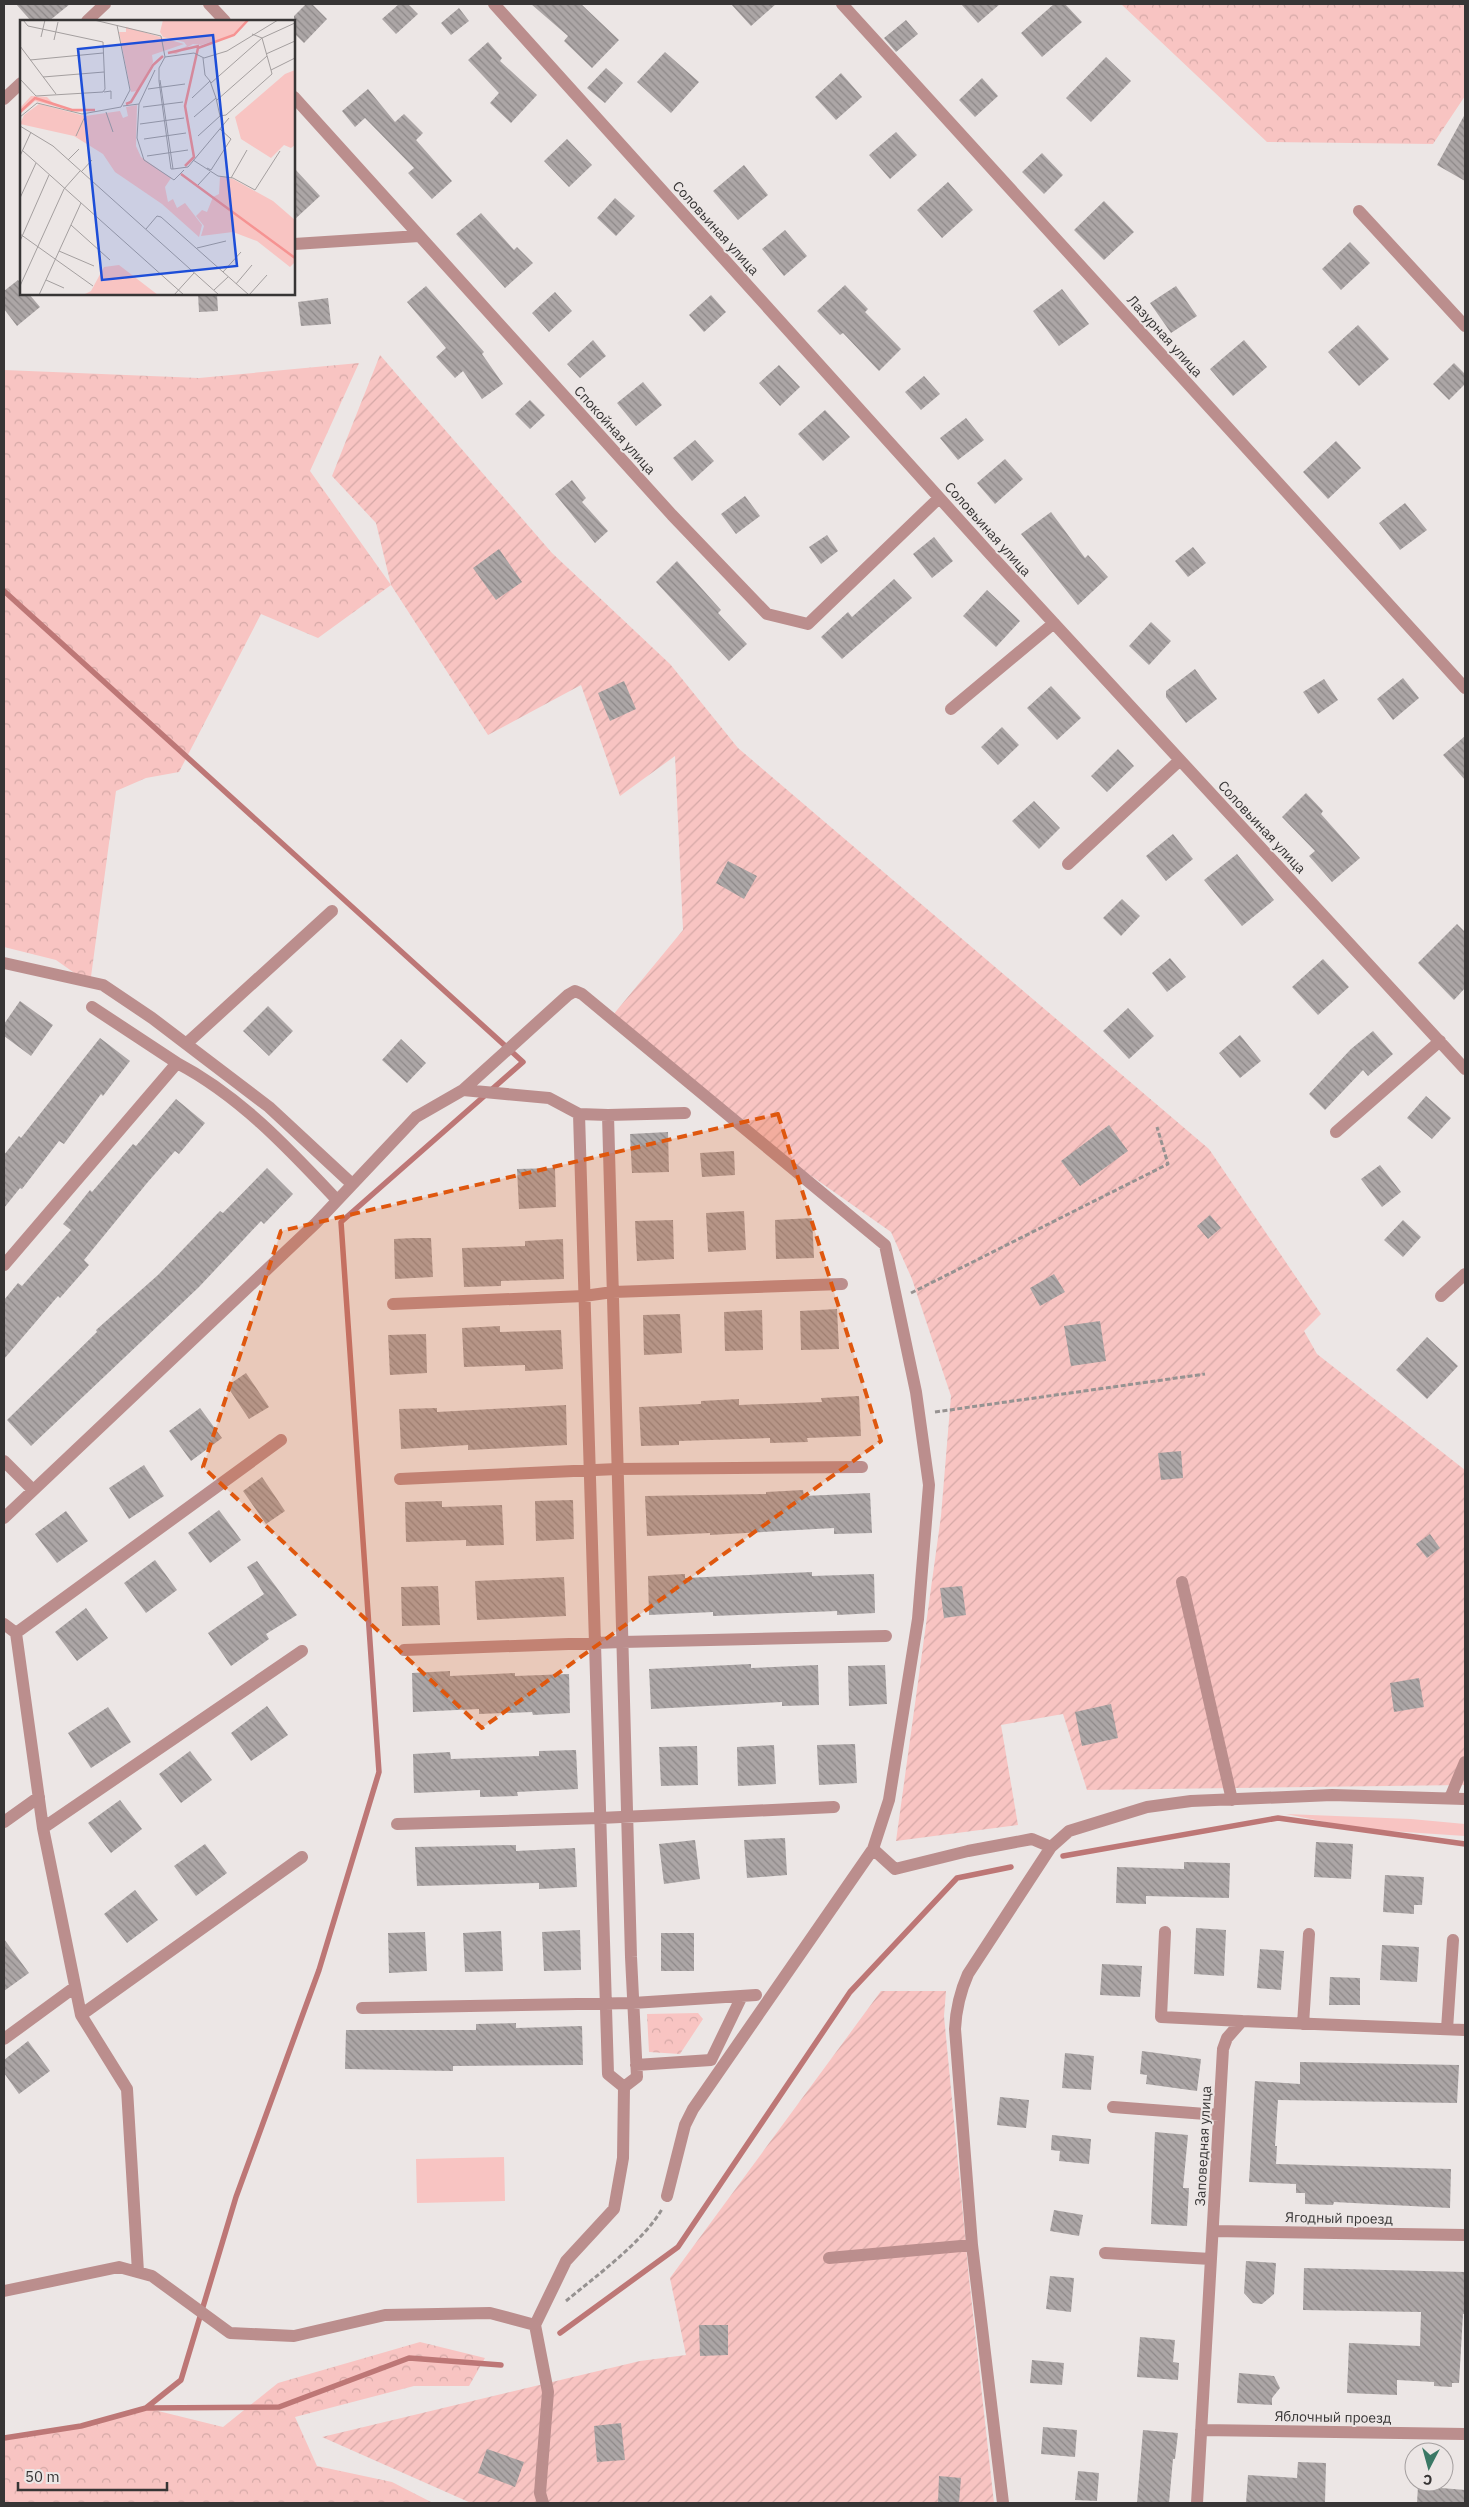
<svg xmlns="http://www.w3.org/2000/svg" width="1469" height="2507" font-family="'IBM Plex Sans',sans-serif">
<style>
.grass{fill:#f8c4c2}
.forest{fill:url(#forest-crowns)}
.garden{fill:url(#garden-furrows)}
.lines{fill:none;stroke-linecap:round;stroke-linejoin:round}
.stream{stroke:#bd7776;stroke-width:5.5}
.building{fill:url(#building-back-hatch)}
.path{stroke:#969291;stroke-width:3;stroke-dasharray:5 2.5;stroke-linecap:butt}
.minor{stroke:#bb8e8d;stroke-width:12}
.marked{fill:#df570e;fill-opacity:0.2;stroke:#df570e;stroke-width:4;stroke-dasharray:10 6;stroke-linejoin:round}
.labels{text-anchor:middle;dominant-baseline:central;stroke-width:4;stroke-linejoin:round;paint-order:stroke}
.street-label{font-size:14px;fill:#373535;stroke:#ece6e5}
.inset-river{fill:none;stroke:#f69392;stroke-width:2.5}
.inset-road{fill:none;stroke:#a49f9f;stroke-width:1}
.view{fill:#1d4ed8;fill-opacity:0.15;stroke:#1d4ed8;stroke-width:2.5}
.inset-edge{fill:none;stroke:#373535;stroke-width:2.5}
</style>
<defs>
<pattern id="forest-crowns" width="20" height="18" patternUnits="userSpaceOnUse" patternTransform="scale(1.25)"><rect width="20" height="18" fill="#f8c4c2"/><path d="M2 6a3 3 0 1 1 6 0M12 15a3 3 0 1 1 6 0" fill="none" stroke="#d5a9a7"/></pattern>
<pattern id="garden-furrows" width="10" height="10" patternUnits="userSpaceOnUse" patternTransform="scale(1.25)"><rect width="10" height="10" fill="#f8c4c2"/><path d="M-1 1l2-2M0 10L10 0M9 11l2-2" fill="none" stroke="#d5a9a7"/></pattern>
<pattern id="building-back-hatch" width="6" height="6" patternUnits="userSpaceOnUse" patternTransform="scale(1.25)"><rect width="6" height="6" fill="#aca6a6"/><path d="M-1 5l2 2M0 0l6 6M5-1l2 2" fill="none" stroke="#8d8888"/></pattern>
</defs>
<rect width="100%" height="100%" fill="#ece6e5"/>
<path class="grass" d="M1286,1814L1411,1819L1465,1824V1836L1360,1829Z
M504,2157L505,2201L417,2203L416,2159Z"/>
<path class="forest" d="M1121,4H1465V96L1433,144L1267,142Z
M359,363L310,471L391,585L318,638L261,614L179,772L146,778L116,791L90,984L56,960L4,947V370L199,378Z
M698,2013L703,2019L680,2054L649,2052L647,2014Z
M420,2342L485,2358L469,2386H414L295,2417L317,2466L392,2482L433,2503H4V2438L81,2426L146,2408L223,2427L278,2383Z"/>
<path class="garden" d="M380,355L552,553L670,664L738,748L1209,1149L1321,1314L1304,1331L1317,1354L1465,1470V1785L1087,1790L1063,1714L1001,1725L1018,1825L896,1841L941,1516L951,1396L912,1279L891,1232L743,1128L613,1015L683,930L675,756L620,796L581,685L488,735L391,585L376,523L332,476Z
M881,1991H946L944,2016L969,2278L994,2503H471L322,2437L640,2361L686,2355L670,2278Z"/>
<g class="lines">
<path class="stream" d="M4,591L523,1062L341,1222L379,1772L319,1970L236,2197L181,2380L146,2408L81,2426L4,2438
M1063,1856L1278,1818L1465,1844
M560,2333L678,2247L850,1992L957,1878L1011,1867
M146,2408L279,2407L409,2358L501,2365"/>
</g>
<path class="building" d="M16,4H70L49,21H31Z
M306,4H312L327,19L304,43L294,33V16Z
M399,4H408L418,14L396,34L382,19Z
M531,4H581L619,40L592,68L564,41L568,36Z
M731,4H776L751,26Z
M961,4H1000L978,23Z
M1054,4H1065L1082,22L1042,57L1021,33Z
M459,8L469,21L451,35L441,23Z
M906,20L918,34L896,52L884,38Z
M488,42L502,58L500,61L537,95L511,123L490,103L499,93L468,60Z
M665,52L699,82L671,113L637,82Z
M1106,57L1131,81L1091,122L1066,98Z
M606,68L623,83L605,103L587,88Z
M841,73L862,97L836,120L815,97Z
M982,78L998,96L975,117L959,100Z
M368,89L395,122L404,114L423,133L416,140L452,181L432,199L408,173L414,168L365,118L355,127L342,111Z
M1465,114V181L1437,165Z
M896,132L917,155L890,179L869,155Z
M567,139L592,165L569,187L544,161Z
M1042,153L1063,175L1044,194L1022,172Z
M744,165L768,195L738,220L713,191Z
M294,168L320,196L294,220Z
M948,182L973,210L942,238L917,210Z
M615,198L635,216L616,236L597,218Z
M1104,201L1134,232L1104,260L1074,230Z
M481,213L514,250L517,247L533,263L505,288L456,234Z
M785,230L807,256L784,276L762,249Z
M1350,242L1370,263L1341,290L1322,269Z
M18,280L21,284V294H29L40,307L17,326L4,309V291Z
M845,285L868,309L865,312L901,349L879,371L843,333L840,335L817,311Z
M426,286L484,352L482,354L503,384L482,399L463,371L455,378L436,357L446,348L407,302Z
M1176,286L1197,316L1171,333L1150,303Z
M1062,289L1089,324L1059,346L1033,311Z
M555,292L572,311L549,332L532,313Z
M198,294H217L218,311L199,312Z
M711,295L726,312L704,332L689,315Z
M328,298L331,324L301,326L298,302Z
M1358,325L1389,359L1359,386L1328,352Z
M593,340L606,356L580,378L567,364Z
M1244,340L1267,367L1233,396L1210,369Z
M1454,363L1465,374V384L1449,400L1433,384Z
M779,365L800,387L780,406L759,383Z
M924,376L940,394L921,410L905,392Z
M643,382L662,405L636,426L617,403Z
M530,400L545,415L530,429L515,414Z
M825,410L850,437L823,461L798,434Z
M966,418L984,440L958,460L940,438Z
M695,440L714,461L692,481L673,458Z
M1336,441L1361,468L1328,499L1303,472Z
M1005,459L1023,479L995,504L977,483Z
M572,480L586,498L582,502L608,531L595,543L555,494Z
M745,496L760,516L736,534L721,514Z
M1405,503L1427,530L1400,550L1379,523Z
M1051,512L1085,558L1088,555L1108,577L1078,605L1021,534Z
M827,535L838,551L821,564L809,547Z
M934,537L953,561L932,578L913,554Z
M1193,547L1206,563L1188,577L1175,561Z
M499,549L522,582L496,600L473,568Z
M677,561L721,610L718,613L747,644L729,661L656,582Z
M894,579L912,598L842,659L821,637L848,612L852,617Z
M987,590L1020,621L996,647L963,616Z
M1151,622L1171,641L1149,665L1129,646Z
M1195,669L1217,699L1186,723L1166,697V691Z
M1403,678L1419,698L1393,720L1377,699Z
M1324,679L1338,700L1318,714L1303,692Z
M624,681L636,709L610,721L598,693Z
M1051,686L1081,718L1057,740L1027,708Z
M1002,727L1019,745L998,765L981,747Z
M1465,736V780L1443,755Z
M1118,749L1134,766L1107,792L1091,776Z
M1306,793L1323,811L1321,814L1360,858L1332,882L1309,856L1315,851L1282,817Z
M1034,801L1060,828L1039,849L1012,821Z
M1173,834L1193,859L1166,881L1146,856Z
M1237,854L1274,900L1242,926L1204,880Z
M728,861L757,876L744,899L716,883Z
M1122,899L1140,916L1121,936L1103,918Z
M1457,924L1465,932V988L1454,1000L1418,963Z
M1170,958L1186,977L1167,992L1152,973Z
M1323,959L1349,987L1318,1015L1292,987Z
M20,1001L53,1025L31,1056L4,1036V1024Z
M268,1006L293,1031L269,1056L243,1031Z
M1128,1008L1154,1036L1129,1059L1103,1031Z
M1373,1031L1393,1054L1368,1076L1363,1070L1325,1110L1309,1094L1351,1049Z
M1240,1035L1261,1061L1240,1078L1219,1053Z
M100,1038L130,1061L103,1096L101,1094L64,1144L59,1141L22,1189L20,1188L4,1208V1155L19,1136L21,1138Z
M401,1039L426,1063L407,1083L382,1060Z
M1426,1096L1451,1118L1432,1139L1407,1118Z
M176,1099L205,1123L179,1154L175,1151L147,1183L84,1260L89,1265L60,1298L58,1296L4,1359V1300L18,1283L22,1286L71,1230L63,1224L90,1190L92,1192L133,1144L136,1146Z
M1109,1125L1128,1151L1080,1186L1061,1161Z
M668,1132L669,1172L632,1173L630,1134Z
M734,1151L735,1175L702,1177L700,1153Z
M1380,1165L1401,1192L1382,1207L1361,1179Z
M267,1168L293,1194L264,1224L261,1221L199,1287L31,1446L7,1420L97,1332L96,1330L158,1275L220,1211L223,1213Z
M555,1168L556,1207L519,1209L517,1169Z
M744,1211L746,1250L708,1252L706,1213Z
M1210,1215L1221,1228L1208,1239L1197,1226Z
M812,1218L814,1258L776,1259L775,1220Z
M673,1220L674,1259L637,1261L635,1221Z
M1403,1220L1421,1237L1403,1257L1384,1240Z
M413,1238H431L433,1277L395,1279L394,1239Z
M563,1239L564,1279L501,1281V1286L464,1287L462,1248L525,1246V1241Z
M1054,1274L1065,1292L1040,1306L1030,1288Z
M837,1309L839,1349L801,1350L800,1311Z
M762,1310L763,1350L725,1351L724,1312Z
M680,1314L682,1353L644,1355L643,1315Z
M1100,1321L1106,1361L1071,1366L1064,1326Z
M500,1326V1332L561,1330L563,1369L525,1371V1365L464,1367L462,1328Z
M426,1334L427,1373L390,1375L388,1335Z
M1427,1337L1458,1366L1427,1399L1396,1370Z
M246,1373L269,1407L249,1419L227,1386Z
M859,1396L861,1436L807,1438L808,1442L770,1443V1438L679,1441V1445L641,1446L639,1407L701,1404V1401L739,1399V1405L822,1402L821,1398Z
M566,1405L567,1445L468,1450V1445L401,1449L399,1409L437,1408V1412Z
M200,1408L222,1438L191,1461L169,1431Z
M1181,1451L1183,1478L1161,1480L1158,1453Z
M144,1465L164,1496L129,1519L109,1488Z
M262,1477L285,1511L266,1524L243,1491Z
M803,1490L804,1496L870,1493L872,1533L834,1534V1528L710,1535V1533L647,1536L645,1496L766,1494V1492Z
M573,1500L574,1539L536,1541L535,1501Z
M442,1501V1507L502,1505L504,1545L466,1546V1540L406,1542L405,1502Z
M219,1510L241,1540L210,1563L188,1533Z
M66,1511L88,1541L57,1563L35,1534Z
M1430,1534L1440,1548L1427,1558L1416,1544Z
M155,1560L177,1590L146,1613L124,1583Z
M257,1561L297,1615L266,1634L269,1639L231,1666L208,1633L264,1594L247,1567Z
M812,1572V1576L874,1574L875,1613L837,1615V1611L713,1616V1612L649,1615L648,1576L685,1574V1578Z
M564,1577L566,1616L477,1620L475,1581Z
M438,1586L440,1625L402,1626L401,1587Z
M962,1586L966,1615L944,1618L940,1588Z
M86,1608L108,1638L77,1661L55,1632Z
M751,1664V1668L818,1665L819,1705L782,1706V1702L651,1709L649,1669Z
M885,1665L887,1704L849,1706L848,1666Z
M450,1671V1676L515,1673V1676L569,1674L570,1713L533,1715L532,1712L479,1714V1709L413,1712L412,1673Z
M1419,1678L1424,1707L1394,1712L1390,1683Z
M1111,1704L1118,1738L1082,1746L1075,1712Z
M267,1706L288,1735L251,1761L231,1733Z
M108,1707L131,1742L91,1768L68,1733Z
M855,1744L857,1783L819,1785L817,1745Z
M774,1745L776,1784L738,1786L737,1747Z
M697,1746L698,1785L661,1786L659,1747Z
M576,1750L578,1789L517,1792L518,1796L480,1797V1790L414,1793L413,1754L450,1752L451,1759L539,1756V1751Z
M190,1751L212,1780L181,1803L159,1774Z
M120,1800L142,1829L111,1853L88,1823Z
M785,1838L787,1875L747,1878L744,1840Z
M695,1840L700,1879L664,1884L659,1844Z
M1316,1842L1353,1844L1351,1879L1314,1877Z
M205,1844L227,1873L196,1896L174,1866Z
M516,1845V1851L575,1848L577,1887L539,1889V1883L417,1886L415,1847Z
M1184,1862L1230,1863L1229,1898L1146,1896V1904L1116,1903L1117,1867L1184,1869Z
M1385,1875L1424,1877L1422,1905H1414V1914L1383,1912Z
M135,1890L158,1920L127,1943L104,1914Z
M1196,1928L1226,1930L1224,1976L1194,1974Z
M580,1930L581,1970L544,1971L542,1932Z
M501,1931L503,1971L465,1972L463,1933Z
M425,1932L427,1971L389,1973L388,1933Z
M661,1933H694V1971H661Z
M4,1939L29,1973L4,1991Z
M1382,1945L1419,1947L1417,1982L1380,1980Z
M1260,1949L1284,1951L1281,1990L1257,1988Z
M1102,1964L1142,1966L1140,1997L1100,1995Z
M1330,1977L1360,1978V2005H1329Z
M516,2023V2028L582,2026L583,2065L453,2066V2071L345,2069L346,2030H476V2024Z
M28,2041L50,2071L19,2094L4,2073V2060Z
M1142,2051L1201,2059L1197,2091L1146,2084L1147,2075L1140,2074Z
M1065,2053L1094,2056L1091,2090L1062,2088Z
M1300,2062L1459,2065L1457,2103L1278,2100L1275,2146H1277L1276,2164L1451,2169L1450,2208L1334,2202L1333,2205L1305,2204V2193H1296V2184L1249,2182L1255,2081L1300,2084Z
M1000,2097L1029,2100L1026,2128L997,2125Z
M1155,2132L1188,2135L1183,2188H1189L1187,2226L1151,2224Z
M1052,2135L1091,2139L1089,2164L1059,2161L1060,2151L1051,2150Z
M1054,2210L1083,2215L1079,2236L1050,2231Z
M1246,2261L1276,2263L1274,2294L1262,2304L1253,2303L1244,2293Z
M1304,2268L1465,2272V2314H1463L1459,2383H1452V2387L1434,2386V2382L1397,2380V2395L1347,2393L1349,2343L1420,2346L1421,2312L1303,2310Z
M1050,2276L1074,2278L1071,2312L1046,2309Z
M699,2325H728V2355L700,2356Z
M1140,2337L1175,2340L1173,2362L1179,2363L1178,2380L1137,2377Z
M1032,2360L1064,2363L1062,2385L1030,2383Z
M1239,2373L1274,2376L1280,2388L1272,2398V2405L1237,2403Z
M621,2423L625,2460L597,2462L594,2426Z
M1043,2427L1077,2430L1075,2457L1041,2454Z
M1143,2430L1178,2433L1175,2459H1173L1169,2503H1137Z
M487,2449L524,2462L515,2487L478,2473Z
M1298,2462L1326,2463L1325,2503H1246L1248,2475L1297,2478Z
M1078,2471L1099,2473L1097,2501L1075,2500Z
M939,2476L961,2478L959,2503H938Z
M1418,2486L1465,2490V2503H1417Z"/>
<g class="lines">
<path class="path" d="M911,1293L1168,1164L1157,1127
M935,1412L1205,1374
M566,2301C596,2276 643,2242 662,2209"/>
<path class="minor" d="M209,4L225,21
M494,4L990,554L1465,1069
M842,4L1465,688
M87,21L105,4
M294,97L672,515L767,614L808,624L939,498
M4,99L21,83
M1359,211L1465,326
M294,244L419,236
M951,709L1054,623
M1068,864L1180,760
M4,963L103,985L152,1018L269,1107L352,1184
M92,1007L177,1063
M186,1044L332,911
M463,1090L568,995L575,991L582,994L885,1245L916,1392L929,1485L918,1619L889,1800L873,1849L895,1869L968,1851L1032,1839L1051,1847
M579,1114L608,1115L631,1957L637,2077L624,2087L608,2074Z
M608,1115L685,1113
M1336,1132L1440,1041
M4,1265L177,1063C240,1096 289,1149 337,1200
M1441,1296L1465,1274
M393,1304L584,1296L613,1292L842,1284
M281,1440L16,1633L43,1828L302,1651
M4,1461L33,1490
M400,1479L617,1469L862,1467
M4,1518L316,1223L416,1117L463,1090L549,1098L579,1114
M1182,1582L1232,1800
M4,1624L16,1633
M404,1650L622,1642L886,1636
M1450,1798L1465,1762
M4,1822L39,1797
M397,1824L600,1818L834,1807
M43,1828L81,2015L302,1857
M1165,1932L1161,2017L1242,2021
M362,2008L633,2003L756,1995
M81,2015L127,2089L138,2272
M1303,2024L1309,1934
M1447,2029L1453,1940
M4,2039L75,1987
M636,2065L711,2060L742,1996
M1113,2107L1219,2115
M667,2196L685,2125L693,2109L873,1849
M1213,2231L1465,2235
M1105,2253L1211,2259
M829,2258L972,2245
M4,2291L119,2267L152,2276L230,2333L294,2336L385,2315L490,2313L535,2325
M1201,2430L1465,2434
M543,2503L540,2493L548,2392L535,2325L566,2261L614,2209L623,2158L624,2087
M1003,2503L972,2245L955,2029C956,2009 960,1992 968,1974L1051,1847L1069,1831L1147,1807L1191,1801L1332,1795L1465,1799
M1197,2503L1223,2049L1227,2038L1242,2021L1465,2030"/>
</g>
<path class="marked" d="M778,1114L881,1441L482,1728L203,1467L281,1231Z"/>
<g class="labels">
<g class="street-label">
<text transform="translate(716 228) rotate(48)">Соловьиная улица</text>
<text transform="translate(1165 336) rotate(48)">Лазурная улица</text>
<text transform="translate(615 430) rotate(48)">Спокойная улица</text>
<text transform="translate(988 529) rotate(48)">Соловьиная улица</text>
<text transform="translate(1262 827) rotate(47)">Соловьиная улица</text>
<text transform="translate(1203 2146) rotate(-87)">Заповедная улица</text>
<text transform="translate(1339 2218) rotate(1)">Ягодный проезд</text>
<text transform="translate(1333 2417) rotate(1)">Яблочный проезд</text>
</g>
</g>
<g transform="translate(20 20)">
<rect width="275" height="275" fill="#ece6e5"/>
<path d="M11,76L27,77L33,83L51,90H74L57,92L15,81L0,94V88Z" fill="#f8c4c2"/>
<path d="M143,0H228L214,15L181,25L173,24L156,34L150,33L167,26L164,22L143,17L140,12ZM275,50V125L271,128L264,125L251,138L221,119L215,97L265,54ZM200,156L213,159L253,181L275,200V242L270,247L237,221L213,212L181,216L184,206L176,196L182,190L187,192L193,177L199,174ZM99,245L138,275H63L71,271L84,247Z" fill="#f8c4c2"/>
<path d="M106,7L164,24L132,35L133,42L117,71L111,72L99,12H106ZM19,84L65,96L100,91L103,98L108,96L106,87L117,85L116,126L121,137L151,158L145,167L148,182L153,179L157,188L165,183L182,205L179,217L142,184L95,152L83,134L54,116L0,104L4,95Z" fill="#f8c4c2"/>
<path class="inset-river" d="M148,33L179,26M106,84L111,82L133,45L143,36M0,92L15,78L52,90H75M165,146L174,137L165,86L178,28L214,15L228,0M161,154L275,238"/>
<path class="inset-road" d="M74,0L141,16L145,37L139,48V61L151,149H153L140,60M232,14L242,18L251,50L275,38M21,17L25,0M34,20L38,2M0,26L36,74M246,34L275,21M145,37L174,33L184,38L207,31L258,0M183,38L185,55L190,61M10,40L83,33M23,57L84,52M0,59L16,76L83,72L85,69L83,22L8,6L3,0M191,63L242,18L275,3M128,69L165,64M84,72L91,71V79M172,78L190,61L196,78M197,80L247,36M119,84L135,50M103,86L119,84L117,118L124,140L154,160L164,150M123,87L163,82M86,92L93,112M200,96L206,95L252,54L251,50M0,97L17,83L62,94L101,87L110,70L97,5M174,97L196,78L200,96L178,116M120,104L164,98M0,106L33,126L199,275M56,116L66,94M124,119L166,113M3,131L164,275M0,136L11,112M127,136L168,130M48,140L59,129M173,140L198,156L213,158L235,170L260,131M187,148L191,150L211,119L200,109M153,149L168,147L209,98M61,152L72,140M211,158L227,130M178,165L190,152M0,178L16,143M51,205L90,240M126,209L137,196L141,197L229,275L247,255M0,214L73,266M0,221L29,155M177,228L206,221M39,231L74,246M203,252L221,232M26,260L44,268M216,264L232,245M0,266L44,169L60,151M194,270L208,257M19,275L61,183M154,275L174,253"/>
<path class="view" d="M193,15L217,246L82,260L58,29Z"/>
<rect width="275" height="275" class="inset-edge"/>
</g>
<rect width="1469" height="2507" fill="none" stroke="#373535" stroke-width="10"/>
<g transform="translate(1429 2467) rotate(186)"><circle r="24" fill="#ece6e5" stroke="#a49f9f"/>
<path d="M0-4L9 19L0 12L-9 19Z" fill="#3a7865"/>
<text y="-8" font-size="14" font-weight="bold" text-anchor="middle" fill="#373535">С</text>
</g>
<path d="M18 2482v8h149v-8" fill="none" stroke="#373535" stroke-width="2.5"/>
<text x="25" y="2482" font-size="15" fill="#373535" stroke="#ece6e5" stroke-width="4" paint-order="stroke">50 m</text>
</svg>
